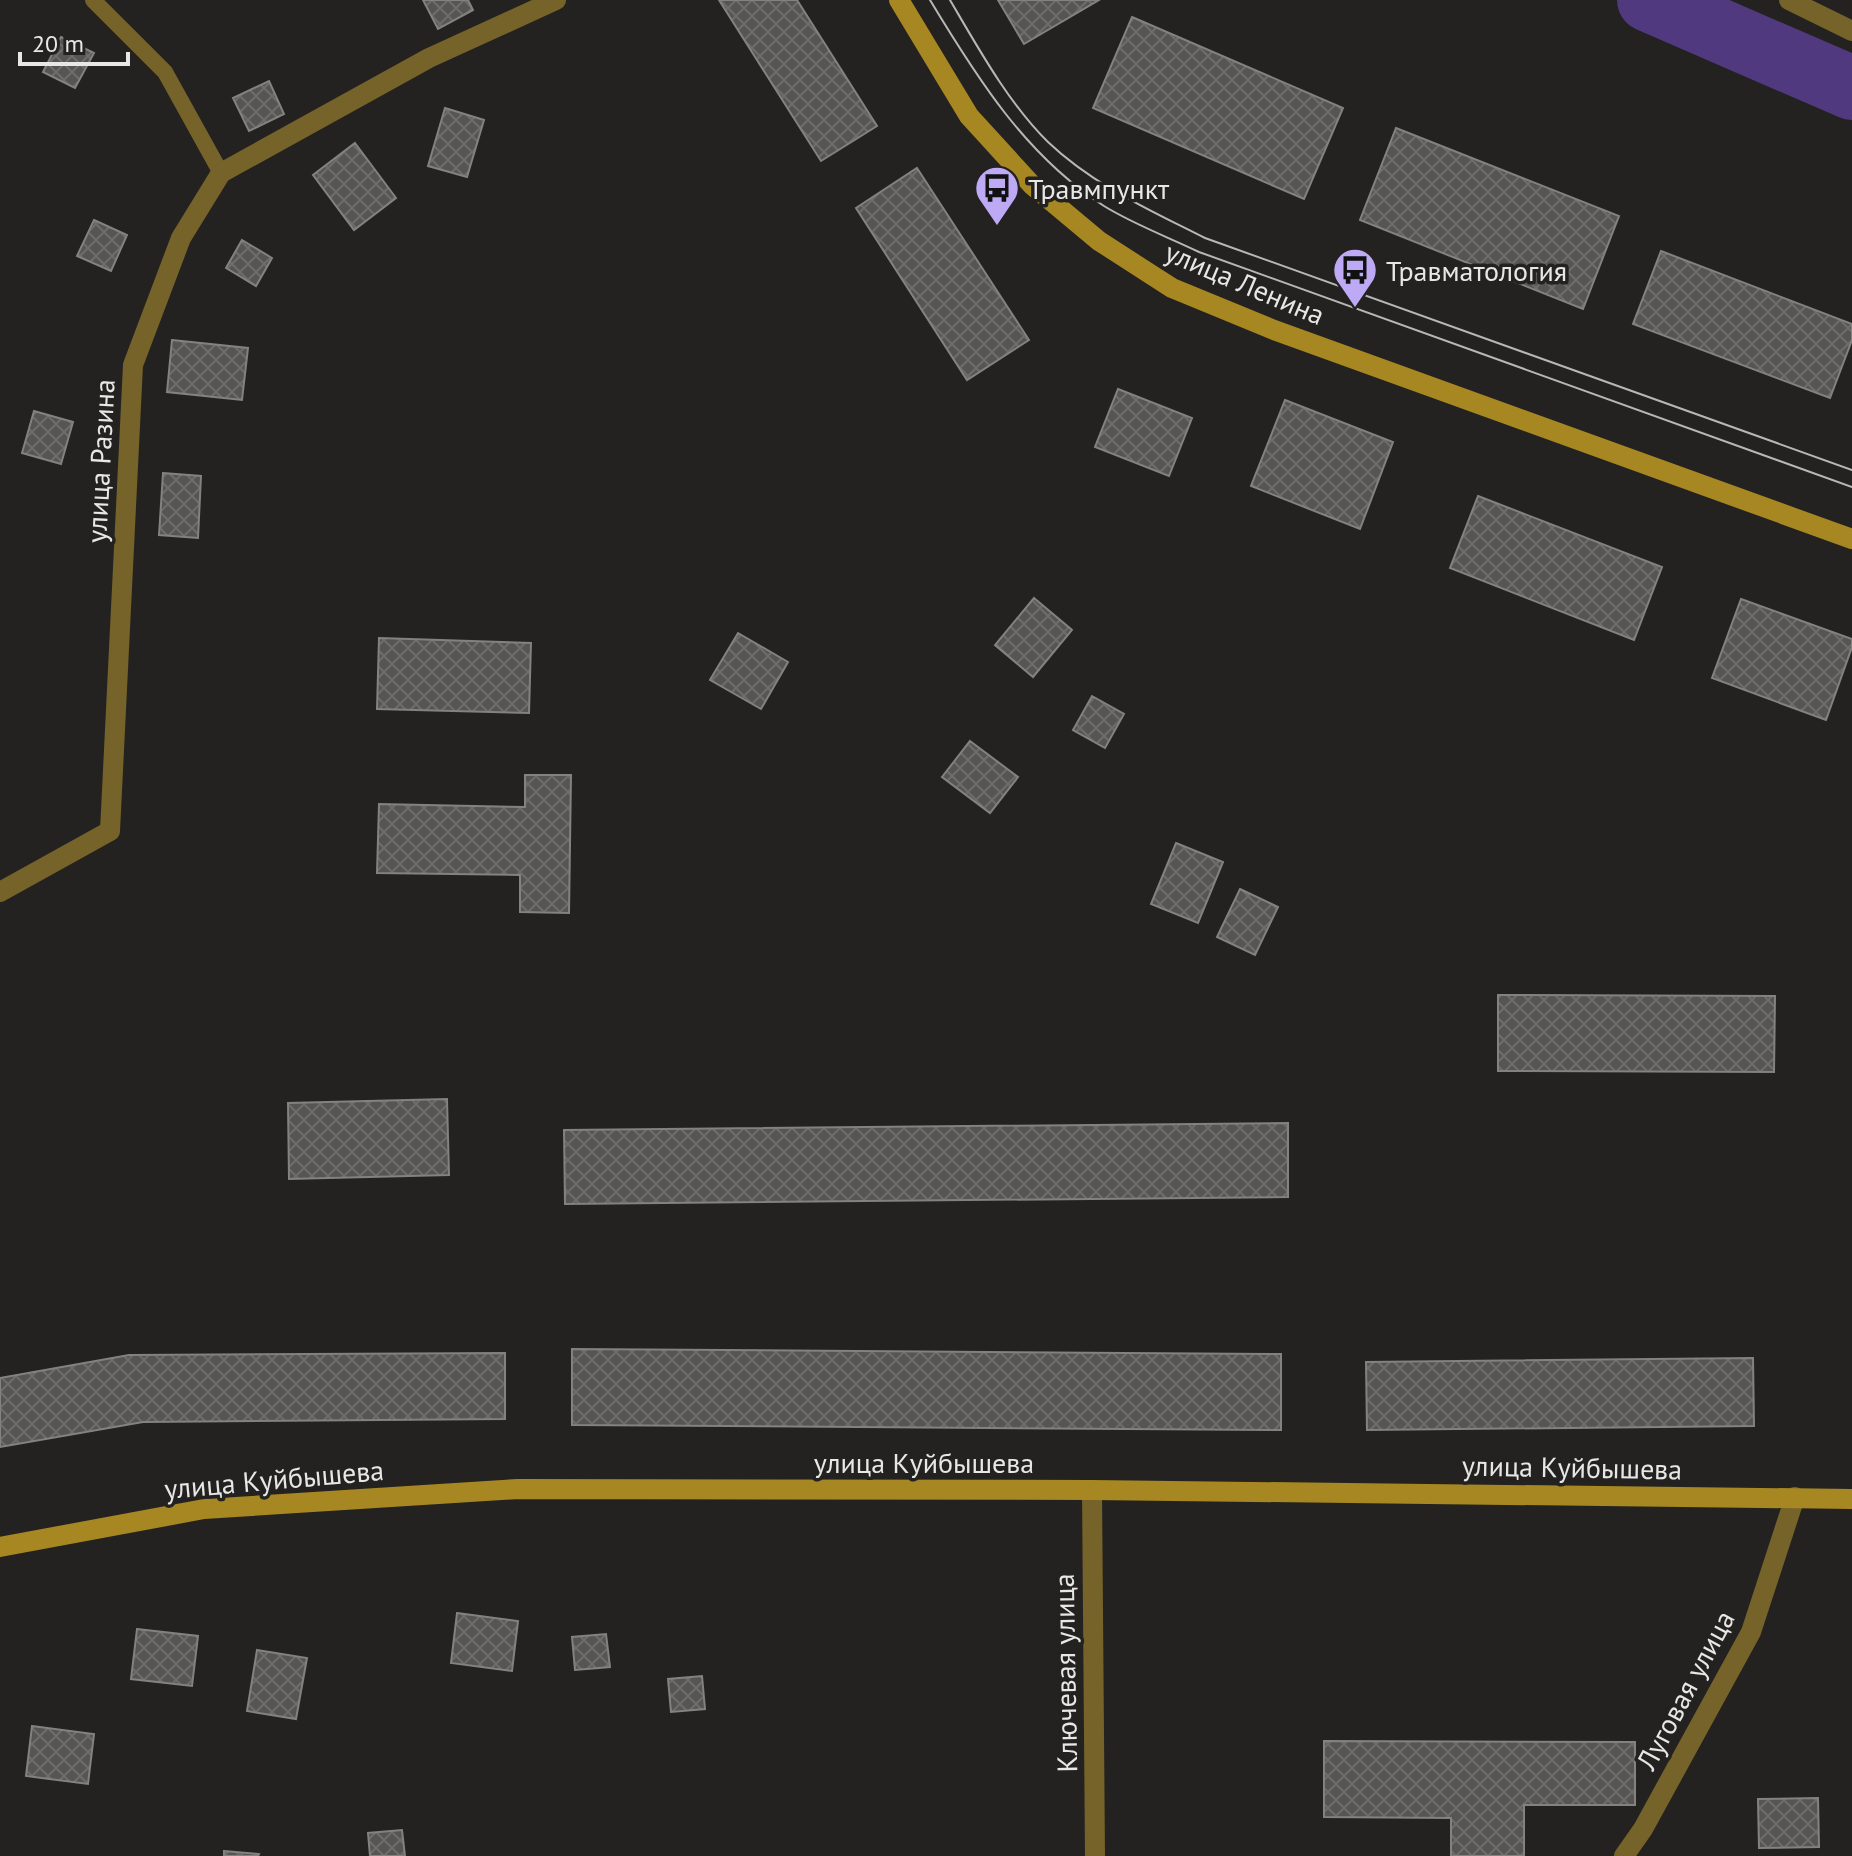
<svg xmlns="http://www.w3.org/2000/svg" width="1852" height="1856" font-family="'PT Sans',sans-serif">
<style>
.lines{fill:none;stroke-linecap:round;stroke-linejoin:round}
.river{stroke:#513980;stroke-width:64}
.building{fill:url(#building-cross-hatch);stroke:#83827f;stroke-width:2}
.service{stroke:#76632a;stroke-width:16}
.minor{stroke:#76632a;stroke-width:20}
.secondary{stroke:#a68721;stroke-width:20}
.tram{stroke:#b7b7b5;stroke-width:2}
.labels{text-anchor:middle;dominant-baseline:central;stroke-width:7;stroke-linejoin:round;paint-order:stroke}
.poi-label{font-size:28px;fill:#e7e7e5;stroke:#232220;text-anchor:start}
.street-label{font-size:28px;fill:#e7e7e5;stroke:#232220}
</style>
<defs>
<pattern id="building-cross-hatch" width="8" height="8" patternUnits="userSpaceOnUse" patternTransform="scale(2)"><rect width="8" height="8" fill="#565553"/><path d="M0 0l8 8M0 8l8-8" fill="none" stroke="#6e6d6c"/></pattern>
</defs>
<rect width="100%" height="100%" fill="#232220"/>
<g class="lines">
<path class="river" d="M1649,0L1852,88"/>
</g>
<path class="building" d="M423,0H468L473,10L438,29Z
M719,0H797L877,126L821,161Z
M998,0H1099L1024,44Z
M1132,17L1343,108L1304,199L1093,108Z
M61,37L94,53L75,88L43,72Z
M269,81L284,114L249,131L233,98Z
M445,108L484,120L467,177L428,166Z
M1396,128L1619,216L1583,309L1360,220Z
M355,143L396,198L354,230L313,175Z
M917,168L1029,340L967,380L856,208Z
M94,220L127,235L111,271L77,256Z
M242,240L272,258L256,286L226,268Z
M1661,251L1852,324V340L1830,398L1633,324Z
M172,340L248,348L242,400L167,392Z
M1118,389L1192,418L1169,476L1095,447Z
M1285,400L1393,442L1360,529L1251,486Z
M34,411L73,422L61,464L22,453Z
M163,473L201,476L198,538L159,535Z
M1478,496L1662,567L1634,640L1450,568Z
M1034,598L1072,630L1033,677L995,645Z
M1741,599L1852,639V647L1826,720L1712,678Z
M738,633L788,662L761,709L710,680Z
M379,638L531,643L529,713L377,709Z
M1092,696L1124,714L1105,748L1073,730Z
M970,741L1018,777L990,813L942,777Z
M525,775H571L569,913L520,912V875L377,873L379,804L525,807Z
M1176,843L1223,862L1198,923L1151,904Z
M1240,889L1278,907L1255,955L1217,937Z
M1498,995L1775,996L1774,1072L1498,1071Z
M447,1099L449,1175L289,1179L288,1103Z
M1288,1123V1197L565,1204L564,1130Z
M572,1349L1281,1354V1430L572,1425Z
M505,1353V1419L143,1422L0,1447V1378L129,1355Z
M1753,1358L1754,1426L1367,1430L1366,1362Z
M457,1613L518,1621L512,1671L451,1663Z
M137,1629L198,1636L192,1686L131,1679Z
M606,1634L610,1667L575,1670L572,1637Z
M257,1650L307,1658L296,1719L247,1711Z
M702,1676L705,1709L671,1712L668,1679Z
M32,1726L94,1734L88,1784L26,1776Z
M1324,1741L1635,1742V1805H1524V1856H1451V1818L1324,1817Z
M1818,1798L1819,1847L1759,1848L1758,1799Z
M402,1830L405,1856H370L368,1833Z
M224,1851L259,1854L258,1856H224Z"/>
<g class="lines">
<path class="service" d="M93,0L165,72L221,173"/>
<path class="minor" d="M1789,0L1852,31
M0,892L110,831L133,365L181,238L221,173L429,58L556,0
M1092,1490L1095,1856
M1624,1856L1643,1829L1751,1632L1795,1497"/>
<path class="secondary" d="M899,0L969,116L1032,185L1099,241L1172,288L1274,330L1852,539
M0,1547L204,1509L518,1489L1092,1490L1852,1499"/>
<path class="tram" d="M930,0C977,78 1026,156 1104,206C1133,224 1168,237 1199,252L1852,487
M950,0C977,46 1009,104 1048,142C1093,185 1150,210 1205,238L1852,470"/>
</g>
<defs>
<g id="bus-pin" transform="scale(2.3)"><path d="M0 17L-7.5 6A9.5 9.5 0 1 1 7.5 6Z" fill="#bea9f5" stroke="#232220"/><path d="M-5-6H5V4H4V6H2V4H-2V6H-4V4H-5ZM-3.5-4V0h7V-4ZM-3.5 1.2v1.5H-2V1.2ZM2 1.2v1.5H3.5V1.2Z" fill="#111"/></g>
</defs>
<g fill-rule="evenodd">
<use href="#bus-pin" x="997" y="188"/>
<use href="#bus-pin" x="1355" y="270"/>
</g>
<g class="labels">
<g class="poi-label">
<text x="1028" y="188">Травмпункт</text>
<text x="1386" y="270">Травматология</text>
</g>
<g class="street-label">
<text transform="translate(1245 283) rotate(23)">улица Ленина</text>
<text transform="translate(100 461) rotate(-87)">улица Разина</text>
<text x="924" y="1462">улица Куйбышева</text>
<text transform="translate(1572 1467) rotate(1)">улица Куйбышева</text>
<text transform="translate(274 1479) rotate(-5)">улица Куйбышева</text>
<text transform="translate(1065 1673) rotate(-91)">Ключевая улица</text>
<text transform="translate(1685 1690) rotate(-62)">Луговая улица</text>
</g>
</g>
<path d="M20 52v12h108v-12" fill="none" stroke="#e7e7e5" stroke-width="4"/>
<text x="32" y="52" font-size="24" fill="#e7e7e5" stroke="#232220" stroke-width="6" paint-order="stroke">20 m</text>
</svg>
